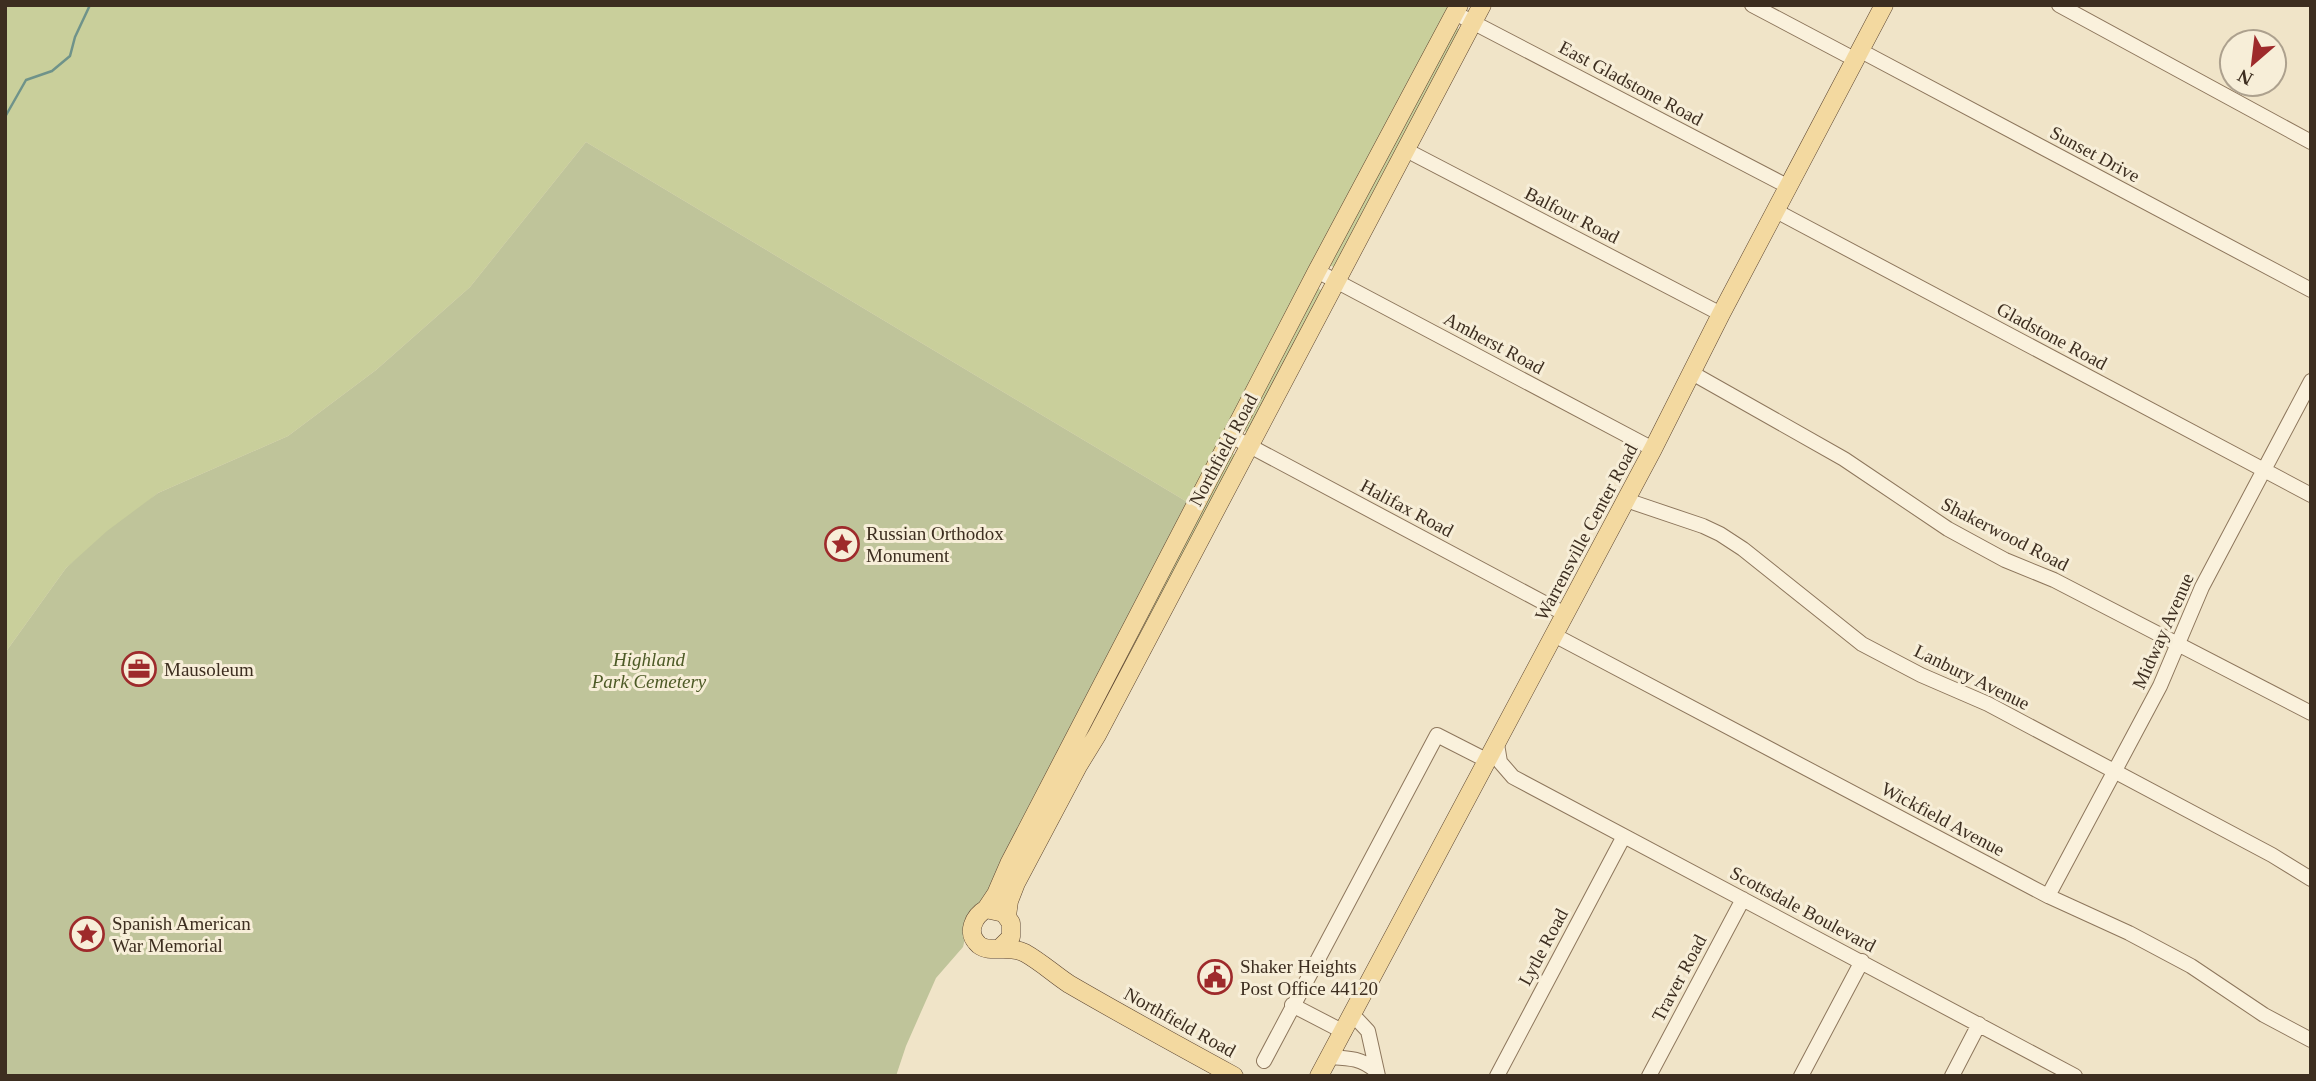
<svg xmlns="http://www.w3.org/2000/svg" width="2316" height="1081" font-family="'Times New Roman',serif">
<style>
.green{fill:#c9cf9b}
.cemetery{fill:#bfc49a}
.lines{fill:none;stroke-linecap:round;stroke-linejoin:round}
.stream{stroke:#6f938a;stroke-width:2.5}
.minor-casing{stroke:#8d765c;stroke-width:16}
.major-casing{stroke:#5b4430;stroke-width:19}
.minor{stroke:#faf1dc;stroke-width:14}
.major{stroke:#f3d9a0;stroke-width:18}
.labels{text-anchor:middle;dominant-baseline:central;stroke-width:6;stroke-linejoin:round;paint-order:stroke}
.street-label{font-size:19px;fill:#3d2e20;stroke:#f7eed8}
.poi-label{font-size:19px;fill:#3d2e20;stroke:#f7eed8;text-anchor:start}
.park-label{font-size:19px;font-style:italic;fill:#4d5a26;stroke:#f7eed8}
</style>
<rect width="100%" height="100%" fill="#f0e4c8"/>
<path class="green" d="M5,5H1450L1189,503L586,142L470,287L376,370L288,436L158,493L66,568L5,653Z
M1458,28L1460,34L1336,268L1329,265L1452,30Z
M1318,288L1322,291L1248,433L1244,430Z
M1230,452L1237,456L1090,736L1087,735Z"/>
<path class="cemetery" d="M586,142L1189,503L992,895L970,918L963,947L936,978L906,1046L896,1076H5V653L66,568L107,531L158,493L288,436L376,370L470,287Z"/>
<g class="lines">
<path class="stream" d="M5,117L26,80L52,71L70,56L75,37L90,5"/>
<g class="minor-casing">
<path id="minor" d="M1752,5L1856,60
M2059,5L2311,142
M1455,13L1789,187
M1861,51L2311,290
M1406,150L1721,314
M1776,211L2311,495
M1317,271L1653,449
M1692,373L1844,459L1948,529L2005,560L2054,580L2311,713
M1231,436L1565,614
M1626,500L1703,526L1720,534L1743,549L1862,644L1921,675L1988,704L2272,855L2311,879
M1554,635L2048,896L2129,933L2191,966L2264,1015L2311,1040
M1497,744L1500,762L1513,777L2075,1076
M2048,896L2160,686L2202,587L2311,381
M1292,1005L1344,1032
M1353,1015L1368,1031L1378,1076
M1330,1057C1349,1058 1361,1058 1376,1071
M1264,1061L1437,735L1488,761
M1497,1076L1624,836
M1649,1076L1743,899
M1801,1076L1862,961
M1952,1076L1979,1024"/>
</g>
<g class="major-casing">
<path id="major" d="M986,909L996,894L1009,864L1317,271L1459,5
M1007,916L1009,901L1016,883L1078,766L1097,735L1482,5
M1000,948L1011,937V923L1004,913L986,909C974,916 965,933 979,945C990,954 1008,944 1025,953C1041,962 1054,974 1069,984C1124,1016 1179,1046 1234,1076
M1319,1076L1653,449L1721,314L1884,5"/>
</g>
<use href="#minor" class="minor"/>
<use href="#major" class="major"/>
</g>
<defs>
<g id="sight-ring" transform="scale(1.75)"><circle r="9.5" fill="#f7eed8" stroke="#9e2a2b" stroke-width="1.5"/><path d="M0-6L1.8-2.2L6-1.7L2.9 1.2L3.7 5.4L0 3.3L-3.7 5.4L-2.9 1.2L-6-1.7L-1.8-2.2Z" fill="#9e2a2b"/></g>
<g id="office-ring" transform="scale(1.75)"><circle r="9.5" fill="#f7eed8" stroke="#9e2a2b" stroke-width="1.5"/><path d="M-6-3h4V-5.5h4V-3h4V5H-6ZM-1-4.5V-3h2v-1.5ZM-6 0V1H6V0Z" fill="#9e2a2b"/></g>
<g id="civic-ring" transform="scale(1.75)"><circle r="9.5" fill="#f7eed8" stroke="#9e2a2b" stroke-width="1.5"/><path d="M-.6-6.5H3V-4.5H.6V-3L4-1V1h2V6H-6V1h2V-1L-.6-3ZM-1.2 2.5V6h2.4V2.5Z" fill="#9e2a2b"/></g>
</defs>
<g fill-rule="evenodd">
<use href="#sight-ring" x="842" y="544"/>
<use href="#office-ring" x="139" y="669"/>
<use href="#sight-ring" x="87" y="934"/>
<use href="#civic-ring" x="1215" y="977"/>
</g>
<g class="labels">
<g class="street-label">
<text transform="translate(1631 83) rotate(28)">East Gladstone Road</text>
<text transform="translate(2095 154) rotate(28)">Sunset Drive</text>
<text transform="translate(1572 215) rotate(27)">Balfour Road</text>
<text transform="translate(2052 336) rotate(28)">Gladstone Road</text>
<text transform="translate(1494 343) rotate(28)">Amherst Road</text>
<text transform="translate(1223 450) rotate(-62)">Northfield Road</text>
<text transform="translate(1407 508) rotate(28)">Halifax Road</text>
<text transform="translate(1586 532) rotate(-62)">Warrensville Center Road</text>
<text transform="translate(2005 534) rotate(27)">Shakerwood Road</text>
<text transform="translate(2163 631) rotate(-66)">Midway Avenue</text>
<text transform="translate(1972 677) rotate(26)">Lanbury Avenue</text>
<text transform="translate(1943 819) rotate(28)">Wickfield Avenue</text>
<text transform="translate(1803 909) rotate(28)">Scottsdale Boulevard</text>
<text transform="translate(1543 947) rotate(-62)">Lytle Road</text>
<text transform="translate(1679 978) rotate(-62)">Traver Road</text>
<text transform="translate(1180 1022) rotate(29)">Northfield Road</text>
</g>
<g class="poi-label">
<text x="866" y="533">Russian Orthodox<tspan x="866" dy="22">Monument</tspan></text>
<text x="164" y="669">Mausoleum</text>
<text x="112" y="923">Spanish American<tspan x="112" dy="22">War Memorial</tspan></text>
<text x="1240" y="966">Shaker Heights<tspan x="1240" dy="22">Post Office 44120</tspan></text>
</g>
<g class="park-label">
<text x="649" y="659">Highland<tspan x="649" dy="22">Park Cemetery</tspan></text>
</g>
</g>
<rect width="2316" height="1081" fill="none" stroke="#3d2e20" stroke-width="14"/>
<g transform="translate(2253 63) rotate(208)"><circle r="33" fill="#f7eed8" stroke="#ada18e" stroke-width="2"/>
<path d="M0-5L12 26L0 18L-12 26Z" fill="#9e2a2b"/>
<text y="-10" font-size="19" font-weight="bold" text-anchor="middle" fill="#3d2e20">N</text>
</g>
</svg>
